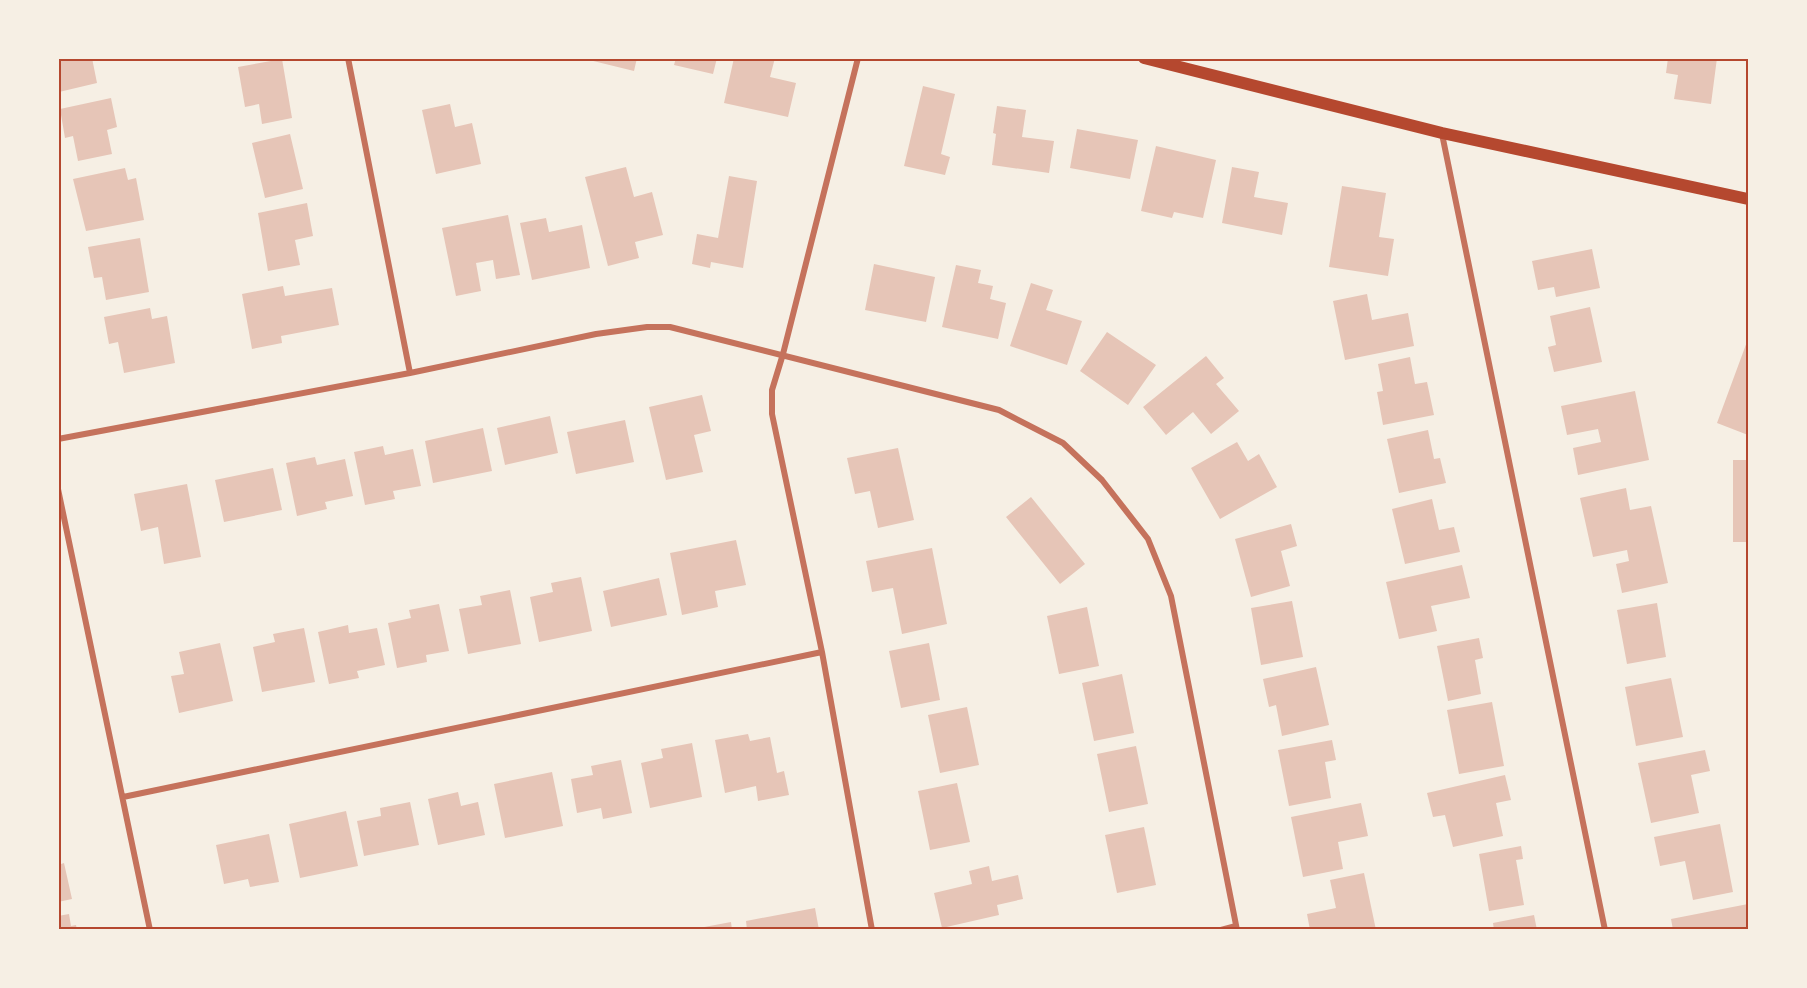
<svg xmlns="http://www.w3.org/2000/svg" width="1807" height="988" font-family="Literata,serif">
<style>
.building{fill:#e6c5b7}
.lines{fill:none;stroke-linecap:round;stroke-linejoin:round}
.minor{stroke:#c5725c;stroke-width:6}
.secondary{stroke:#b5482f;stroke-width:12}
.neatline{fill:none;stroke:#b5482f;stroke-width:2}
</style>
<rect width="100%" height="100%" fill="#f6efe4"/>
<path class="building" d="M58,58H92L97,83L59,92Z
M581,58H637L634,71Z
M676,58H717L713,74L674,65Z
M734,58H775L770,77L796,83L788,117L724,103Z
M1668,58H1717L1711,104L1674,99L1678,75L1666,73Z
M282,59L292,118L262,124L259,104L245,107L238,67Z
M923,86L955,94L941,154L950,157L945,175L904,166Z
M111,98L117,127L107,130L112,154L78,161L73,136L65,138L60,109Z
M450,104L455,127L472,123L481,164L436,174L422,110Z
M997,106L1026,110L1022,137L1054,141L1049,173L992,165L996,134L993,133Z
M1077,129L1138,140L1130,179L1070,168Z
M290,134L303,189L265,198L252,143Z
M1156,146L1216,160L1203,218L1174,212L1172,218L1141,211Z
M626,167L634,197L652,192L663,235L635,242L639,258L608,266L585,177Z
M1232,167L1259,172L1254,197L1288,203L1282,235L1222,223Z
M125,168L128,180L136,178L144,220L86,231L73,179Z
M729,176L757,181L743,268L711,262L710,268L692,264L697,234L718,238Z
M1342,186L1386,193L1379,237L1394,239L1388,276L1329,267Z
M307,203L313,236L295,240L300,265L268,271L258,213Z
M508,215L520,275L496,279L493,260L476,263L481,291L456,296L442,228Z
M546,218L549,232L582,225L590,268L532,280L520,223Z
M140,238L149,292L106,300L102,277L94,278L88,247Z
M1592,249L1600,288L1556,297L1554,287L1538,290L1532,261Z
M874,264L935,277L926,322L865,310Z
M956,265L981,270L978,283L993,286L990,299L1006,303L998,339L942,327Z
M1031,283L1053,290L1046,310L1082,321L1067,365L1010,346Z
M283,286L285,296L332,288L339,325L281,336L282,343L252,349L242,294Z
M1367,294L1372,320L1408,313L1414,346L1345,360L1333,301Z
M1590,307L1602,362L1554,372L1548,347L1556,345L1550,316Z
M150,308L152,319L167,316L175,363L124,373L118,342L109,344L104,317Z
M1107,332L1156,365L1128,405L1080,371Z
M1748,339V435L1717,423Z
M1206,356L1224,378L1216,384L1239,411L1211,434L1193,412L1166,435L1143,407Z
M1410,357L1415,384L1427,382L1434,415L1383,425L1377,392L1383,391L1378,364Z
M1635,391L1649,460L1578,475L1573,448L1601,442L1598,429L1567,435L1561,406Z
M702,395L711,431L694,435L703,472L666,480L649,407Z
M550,416L558,453L505,465L497,428Z
M625,420L634,462L576,474L567,432Z
M483,428L492,471L433,483L425,441Z
M1428,430L1434,459L1440,458L1446,483L1399,493L1387,439Z
M1237,442L1248,461L1259,454L1277,487L1220,519L1191,468Z
M383,446L385,455L413,449L421,486L393,491L395,499L365,505L354,452Z
M898,448L914,520L878,528L870,491L855,494L847,458Z
M315,457L317,465L345,459L353,496L325,502L327,509L297,516L286,463Z
M1733,460H1748V542H1733Z
M273,468L282,510L224,522L215,480Z
M187,484L201,557L164,564L158,527L141,531L134,494Z
M1626,488L1630,510L1651,506L1668,583L1622,593L1616,564L1629,561L1627,550L1593,557L1580,498Z
M1031,497L1085,564L1060,584L1006,517Z
M1432,499L1439,530L1454,527L1460,552L1405,564L1392,509Z
M1291,524L1297,546L1281,551L1290,586L1251,597L1235,539Z
M736,540L746,585L715,591L718,607L682,615L670,553Z
M932,548L947,624L902,634L893,588L872,592L866,561Z
M1462,565L1470,598L1431,606L1437,631L1399,639L1386,582Z
M581,577L592,631L539,642L530,597L553,592L551,583Z
M659,578L667,615L611,627L603,591Z
M510,590L521,644L468,654L459,609L482,605L480,596Z
M1292,601L1303,657L1261,665L1251,608Z
M1657,603L1666,657L1627,664L1617,610Z
M439,604L449,651L426,655L427,662L397,668L388,623L411,618L409,610Z
M1087,607L1099,666L1059,674L1047,616Z
M348,625L349,633L377,628L385,665L357,671L359,678L329,684L318,632Z
M304,628L315,682L262,692L253,647L275,642L273,634Z
M1479,638L1483,658L1475,660L1481,694L1448,701L1437,646Z
M220,643L233,701L179,713L171,676L184,674L179,652Z
M929,643L940,700L901,708L889,651Z
M1316,667L1329,725L1282,736L1276,705L1269,707L1263,679Z
M1122,674L1134,733L1094,741L1082,683Z
M1671,678L1683,737L1636,746L1625,687Z
M1492,702L1504,766L1459,774L1447,710Z
M967,707L979,765L940,773L928,715Z
M748,734L750,741L770,737L777,773L784,771L789,795L758,801L756,786L725,793L715,740Z
M1332,740L1336,760L1325,762L1331,798L1289,806L1278,750Z
M692,743L702,797L650,808L641,763L663,758L661,749Z
M1136,746L1148,804L1109,812L1097,754Z
M1705,750L1710,771L1691,775L1699,813L1651,823L1638,763Z
M621,760L632,813L603,819L601,808L577,813L571,779L593,775L591,766Z
M552,772L563,826L505,838L494,784Z
M1505,775L1511,800L1496,803L1503,836L1453,847L1445,815L1433,817L1427,793Z
M957,783L970,842L930,850L918,791Z
M458,792L461,806L478,802L485,835L438,845L428,799Z
M410,802L419,845L364,856L357,821L381,816L380,808Z
M1361,803L1368,836L1338,842L1343,869L1303,877L1291,817Z
M346,811L358,866L300,878L289,824Z
M1720,824L1733,892L1693,900L1685,861L1660,866L1654,837Z
M1144,827L1156,885L1117,893L1105,835Z
M269,834L279,882L250,887L248,879L224,884L216,845Z
M1521,846L1523,859L1516,860L1524,905L1489,911L1479,854Z
M64,863L72,899L58,902V865Z
M989,866L992,881L1018,875L1023,899L997,905L999,915L942,928L934,893L972,884L969,871Z
M1364,873L1376,930H1310L1307,914L1336,908L1330,880Z
M1748,904V930H1673L1671,919Z
M815,908L819,930H747L746,921Z
M69,914L71,926L76,925L77,930H58V916Z
M1534,915L1537,930H1494L1493,923Z
M731,922L732,930H700L699,928Z"/>
<g class="lines">
<path class="minor" d="M348,58L410,373
M858,58L783,354L772,390V414L822,652L872,930
M1442,134L1605,930
M58,439L410,373L596,334L647,327H670L999,410L1063,443L1102,480L1148,539L1171,596L1237,930
M58,489L150,930
M123,797L822,652
M1221,930L1236,926"/>
<path class="secondary" d="M1144,58L1442,133L1748,199"/>
</g>
<rect width="1807" height="988" fill="none" stroke="#f6efe4" stroke-width="120"/>
<rect x="60" y="60" width="1687" height="868" class="neatline"/>
</svg>
